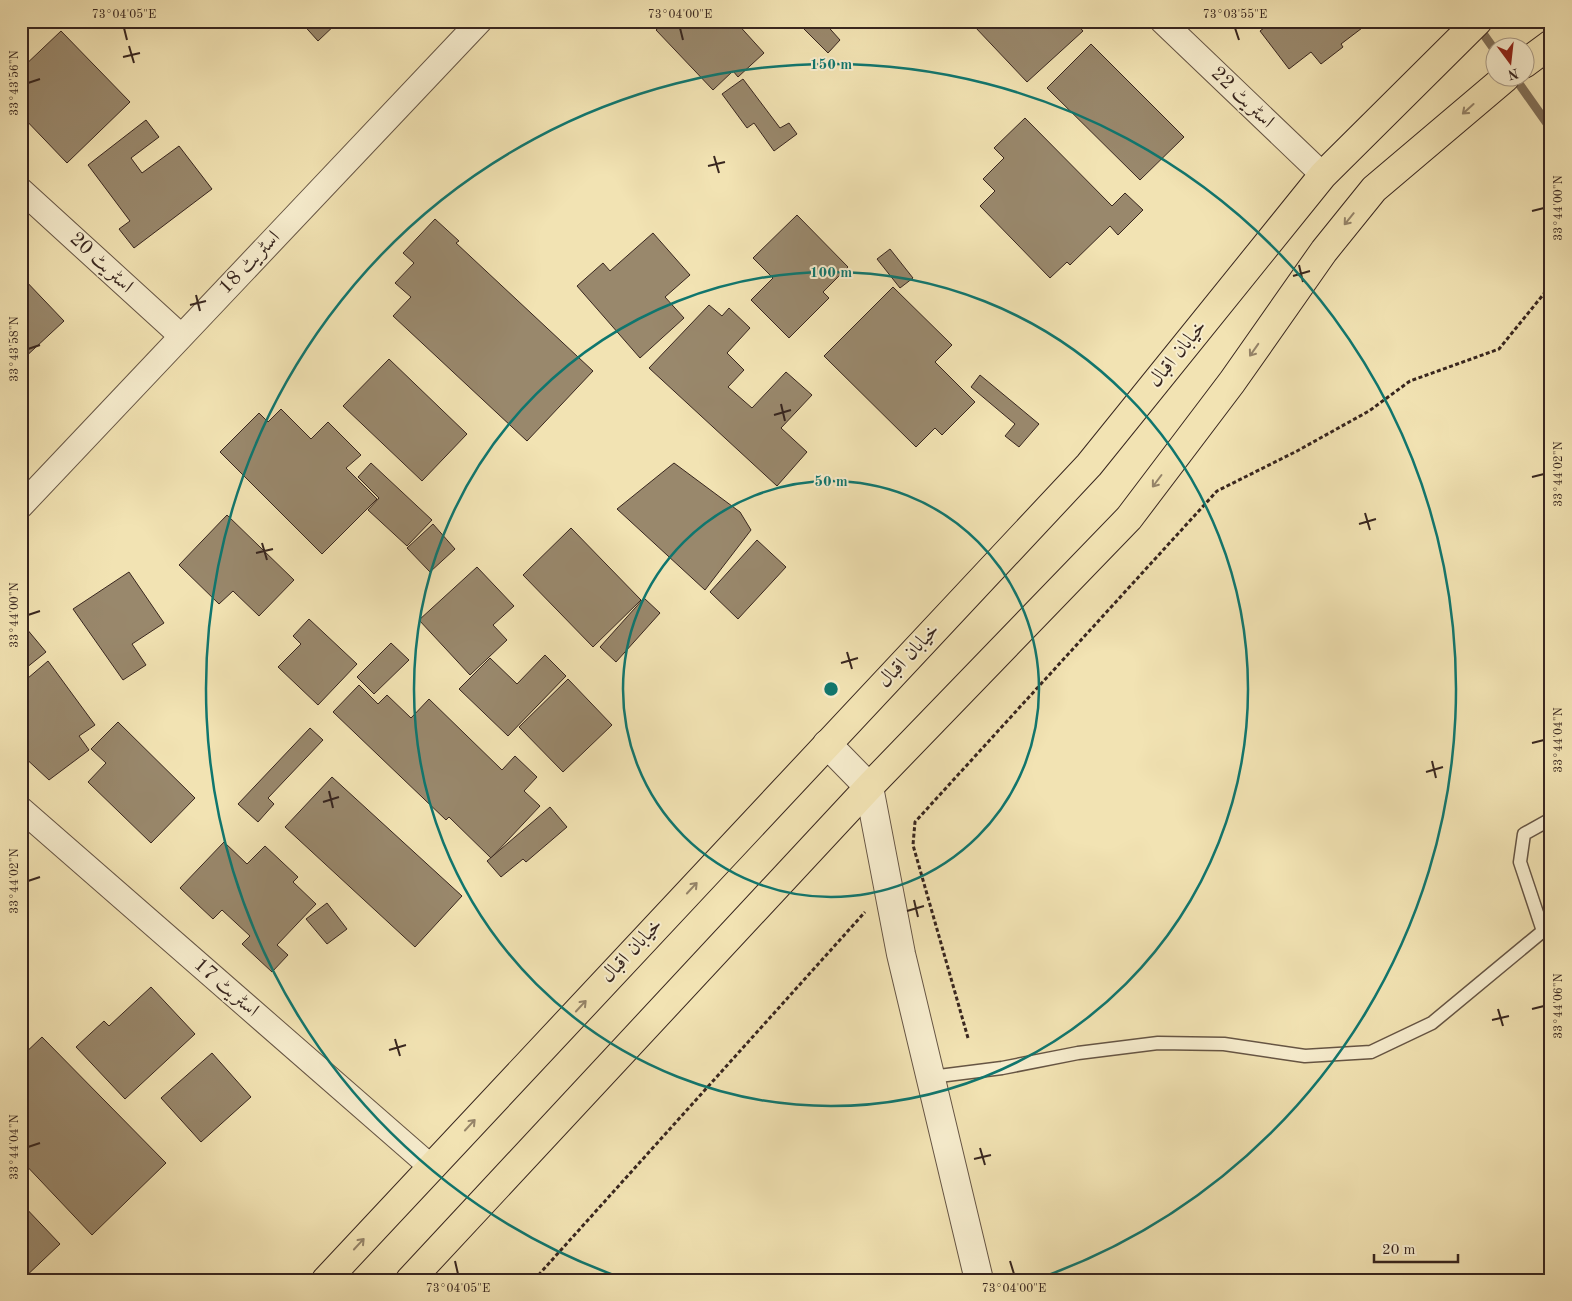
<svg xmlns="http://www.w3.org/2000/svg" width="1572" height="1301" font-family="'Old Standard TT',Amiri,serif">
	<rect width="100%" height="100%" fill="#f2e3b3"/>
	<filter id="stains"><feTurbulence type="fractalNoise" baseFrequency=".004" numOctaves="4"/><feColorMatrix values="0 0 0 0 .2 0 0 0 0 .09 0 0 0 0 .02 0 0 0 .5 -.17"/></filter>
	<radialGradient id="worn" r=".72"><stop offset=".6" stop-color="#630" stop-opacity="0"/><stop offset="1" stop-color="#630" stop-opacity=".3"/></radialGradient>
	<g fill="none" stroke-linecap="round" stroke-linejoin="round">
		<g stroke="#82715a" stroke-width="9">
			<polyline points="1477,25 1494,49"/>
			<polyline points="1515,78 1551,129"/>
		</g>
	</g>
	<g fill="#99886c" stroke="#38261f">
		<polygon points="300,21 339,21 318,41"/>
		<polygon points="666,21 735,21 764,53 738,77 733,71 713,90 656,30"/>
		<polygon points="796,21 823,21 840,40 828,53"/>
		<polygon points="981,21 1074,21 1083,31 1027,82 975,27"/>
		<polygon points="1273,21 1363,21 1366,25 1341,44 1343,47 1321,64 1311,52 1289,69 1260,31"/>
		<polygon points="61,31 130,102 67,163 21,115 21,69"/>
		<polygon points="1091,44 1184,137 1140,180 1047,88"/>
		<polygon points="743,79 780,128 789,123 797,134 774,151 754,123 747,128 722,94"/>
		<polygon points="1025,118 1112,206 1125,193 1143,210 1118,235 1110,226 1070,265 1067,262 1050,278 980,206 995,191 983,179 1004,158 994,148"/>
		<polygon points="146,120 159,137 131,158 142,173 179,146 212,189 134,248 119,229 130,221 88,165"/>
		<polygon points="797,215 848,267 823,292 829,298 789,338 751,300 773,278 753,258"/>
		<polygon points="435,219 459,241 456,243 593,371 527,441 393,316 411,297 395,283 414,263 403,253"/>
		<polygon points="653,233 690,275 665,297 684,318 640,358 577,286 603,263 610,271"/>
		<polygon points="890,249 913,278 900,288 877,259"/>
		<polygon points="22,277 64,321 21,361 21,278"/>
		<polygon points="893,287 952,345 935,362 975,402 942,435 935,428 916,447 824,356"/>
		<polygon points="709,305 722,316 729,308 750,328 727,353 744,370 728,387 752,408 786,372 812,395 781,428 807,452 777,486 649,368"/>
		<polygon points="389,359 467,434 422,481 343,406"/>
		<polygon points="980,375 1039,424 1019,447 1005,436 1015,424 971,387"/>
		<polygon points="281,409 311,439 328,422 361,455 346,468 377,499 322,554 220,452 259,413 268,422"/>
		<polygon points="371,463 432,520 407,546 368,510 379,498 358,477"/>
		<polygon points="674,463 740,512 751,530 705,590 617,509"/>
		<polygon points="227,515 294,580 259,616 233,591 219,604 179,565"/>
		<polygon points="433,524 455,549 430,572 407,548"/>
		<polygon points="571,528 641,600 593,647 523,575"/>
		<polygon points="757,540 786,567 738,619 710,592"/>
		<polygon points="477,567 514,606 493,625 507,640 470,675 419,620"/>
		<polygon points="129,572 164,623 132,644 146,665 123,680 73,609"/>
		<polygon points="644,598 660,613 616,662 600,647"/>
		<polygon points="309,619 357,664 318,705 278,667 301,644 293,636"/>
		<polygon points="21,622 46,652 21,672"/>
		<polygon points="391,643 409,660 374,694 357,677"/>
		<polygon points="545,655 566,676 508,736 459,689 490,658 517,684"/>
		<polygon points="48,661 95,725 79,736 89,750 49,780 21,754 21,684"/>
		<polygon points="568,679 612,725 563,772 519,727"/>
		<polygon points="359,685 378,704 387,695 411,718 429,699 502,770 515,756 537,777 524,791 540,806 491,858 449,817 446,820 333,712"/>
		<polygon points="118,722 195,798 151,843 88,782 106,763 91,749"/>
		<polygon points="310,728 323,740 268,798 274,804 258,822 238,804"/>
		<polygon points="332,777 462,896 415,947 285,827"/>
		<polygon points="550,807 567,827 526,862 523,859 501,877 487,861"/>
		<polygon points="224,842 247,864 265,846 298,877 293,882 316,904 277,945 288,955 272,972 242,944 250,936 222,910 213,919 180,888"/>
		<polygon points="327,903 347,929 327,944 306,919"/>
		<polygon points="151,987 195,1034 125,1099 76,1047 104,1021 109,1026"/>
		<polygon points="42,1037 166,1163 92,1235 21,1160 21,1057"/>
		<polygon points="212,1053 251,1097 201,1142 161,1098"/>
		<polygon points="21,1203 60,1244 22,1280 21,1280"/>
	</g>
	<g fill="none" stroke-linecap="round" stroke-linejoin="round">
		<g stroke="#654" stroke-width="15">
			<polyline id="service" points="931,1077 1002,1068 1078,1053 1158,1043 1224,1044 1305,1056 1371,1052 1432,1023 1543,931 1520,862 1524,834 1551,819"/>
		</g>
		<g stroke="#654" stroke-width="26">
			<g id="minor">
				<polyline points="1162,21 1323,175"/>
				<polyline points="21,190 181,336"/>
				<polyline points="21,506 480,21"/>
				<polyline points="21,809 430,1166"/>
			</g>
		</g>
		<g stroke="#654" stroke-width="30">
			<polyline id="tertiary" points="827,744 869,787 901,954 979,1280"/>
		</g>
		<g stroke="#38261f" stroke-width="30">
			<g id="primary">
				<polyline points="1524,64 1551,44"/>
				<polyline points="326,1280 1089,465 1323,175 1478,21"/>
				<polyline points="410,1280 869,787 1129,518 1232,382 1324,251 1374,189 1505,78"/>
			</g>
		</g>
		<g stroke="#38261f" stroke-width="3" stroke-dasharray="4 2.5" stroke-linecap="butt">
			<polyline points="968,1038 913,845 915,822 1217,491 1297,451 1369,411 1410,381 1499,349 1551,285"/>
			<polyline points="534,1280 865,912"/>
		</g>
		<use href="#service" stroke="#f7edce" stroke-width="12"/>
		<use href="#minor" stroke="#f7edce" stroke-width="24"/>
		<use href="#tertiary" stroke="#f7edce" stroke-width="28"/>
		<use href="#primary" stroke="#f2e3b3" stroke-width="28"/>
	</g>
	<defs><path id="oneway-shaft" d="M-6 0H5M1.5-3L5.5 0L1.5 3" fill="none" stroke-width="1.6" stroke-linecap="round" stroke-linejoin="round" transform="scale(1.25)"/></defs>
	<g stroke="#958469">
		<use href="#oneway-shaft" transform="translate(1468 109) rotate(138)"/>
		<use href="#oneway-shaft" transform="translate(1349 219) rotate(129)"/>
		<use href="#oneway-shaft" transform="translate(1254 350) rotate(125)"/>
		<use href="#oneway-shaft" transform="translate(1157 481) rotate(127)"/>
		<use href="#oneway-shaft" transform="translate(692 888) rotate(-47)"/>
		<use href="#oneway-shaft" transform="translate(581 1006) rotate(-47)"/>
		<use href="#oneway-shaft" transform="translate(470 1125) rotate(-47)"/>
		<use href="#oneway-shaft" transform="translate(359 1244) rotate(-47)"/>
	</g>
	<path fill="none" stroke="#38261f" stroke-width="2" d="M124 28 127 40M680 28 683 40M1235 28 1239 40M129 46 134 63M123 57 140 53M28 83 40 79M714 156 719 173M708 166 725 162M1532 211 1544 208M1299 265 1303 282M1293 276 1310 271M196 295 200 311M190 305 206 301M28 349 40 345M781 404 785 421M774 415 791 410M1532 477 1544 474M1365 513 1370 530M1359 524 1376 519M262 543 267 560M256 553 273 549M28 615 40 611M847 652 852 669M841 663 858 658M1532 743 1544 740M1432 761 1436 778M1426 772 1443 767M329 791 333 808M323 802 339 797M28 881 40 877M914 900 918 917M907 911 924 906M1498 1009 1503 1026M1532 1009 1544 1006M1492 1020 1509 1016M395 1039 400 1056M389 1050 406 1045M28 1147 40 1143M980 1148 985 1165M974 1159 991 1155M455 1261 458 1274M1010 1261 1014 1274"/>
	<g fill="none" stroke="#0f766e" stroke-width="2.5">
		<circle cx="831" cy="689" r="208"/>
		<circle cx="831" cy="689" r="417"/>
		<path d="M622 1278A625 625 0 1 1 1040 1278"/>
	</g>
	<g text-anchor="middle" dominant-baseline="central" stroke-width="4" stroke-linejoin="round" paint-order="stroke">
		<g font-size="20" fill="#38261f" stroke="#f7edce">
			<text transform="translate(1242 98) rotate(44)">اسٹریٹ 22</text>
			<text transform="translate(101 263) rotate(43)">اسٹریٹ 20</text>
			<text transform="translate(250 263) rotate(-46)">اسٹریٹ 18</text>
			<text transform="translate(1178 354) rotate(-51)">خیابان اقبال</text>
			<text transform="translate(909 656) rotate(-47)">خیابان اقبال</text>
			<text transform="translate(632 951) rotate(-47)">خیابان اقبال</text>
			<text transform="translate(226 988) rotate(41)">اسٹریٹ 17</text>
		</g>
	</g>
	<circle cx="831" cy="689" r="8" fill="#0f766e" stroke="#f7edce" stroke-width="2.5"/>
	<g font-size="15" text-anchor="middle" font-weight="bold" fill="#0f766e" stroke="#f7edce" stroke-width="4" stroke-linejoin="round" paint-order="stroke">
		<text x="831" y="69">150 m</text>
		<text x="831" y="277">100 m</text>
		<text x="831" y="486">50 m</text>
	</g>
	<rect width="1572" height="1301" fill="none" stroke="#f2e3b3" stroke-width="55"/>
	<g transform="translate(1510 62) rotate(165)"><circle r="24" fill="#f7edce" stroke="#ab9d88"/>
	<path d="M0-4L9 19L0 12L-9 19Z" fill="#8f2418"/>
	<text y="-8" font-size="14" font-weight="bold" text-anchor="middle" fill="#38261f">N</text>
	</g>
	<path d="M1374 1254v8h84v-8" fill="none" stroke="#38261f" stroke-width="2.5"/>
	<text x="1382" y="1254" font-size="15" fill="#38261f" stroke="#f7edce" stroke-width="4" paint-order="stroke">20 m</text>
	<rect x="28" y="28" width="1516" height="1246" fill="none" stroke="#38261f" stroke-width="2"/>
	<g font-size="12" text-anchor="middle" fill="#38261f">
		<text x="124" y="18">73°04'05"E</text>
		<text x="680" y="18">73°04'00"E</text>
		<text x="1235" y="18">73°03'55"E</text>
		<text transform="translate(14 83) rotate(-90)" y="4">33°43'56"N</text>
		<text transform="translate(1558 208) rotate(-90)" y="4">33°44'00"N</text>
		<text transform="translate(14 349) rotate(-90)" y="4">33°43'58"N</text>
		<text transform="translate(1558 474) rotate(-90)" y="4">33°44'02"N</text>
		<text transform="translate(14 615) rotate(-90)" y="4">33°44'00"N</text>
		<text transform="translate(1558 740) rotate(-90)" y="4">33°44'04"N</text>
		<text transform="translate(14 881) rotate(-90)" y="4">33°44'02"N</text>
		<text transform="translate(1558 1006) rotate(-90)" y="4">33°44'06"N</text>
		<text transform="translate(14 1147) rotate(-90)" y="4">33°44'04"N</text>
		<text x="458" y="1292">73°04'05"E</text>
		<text x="1014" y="1292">73°04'00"E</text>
	</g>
	<rect width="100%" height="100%" filter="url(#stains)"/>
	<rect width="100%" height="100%" fill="url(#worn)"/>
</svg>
